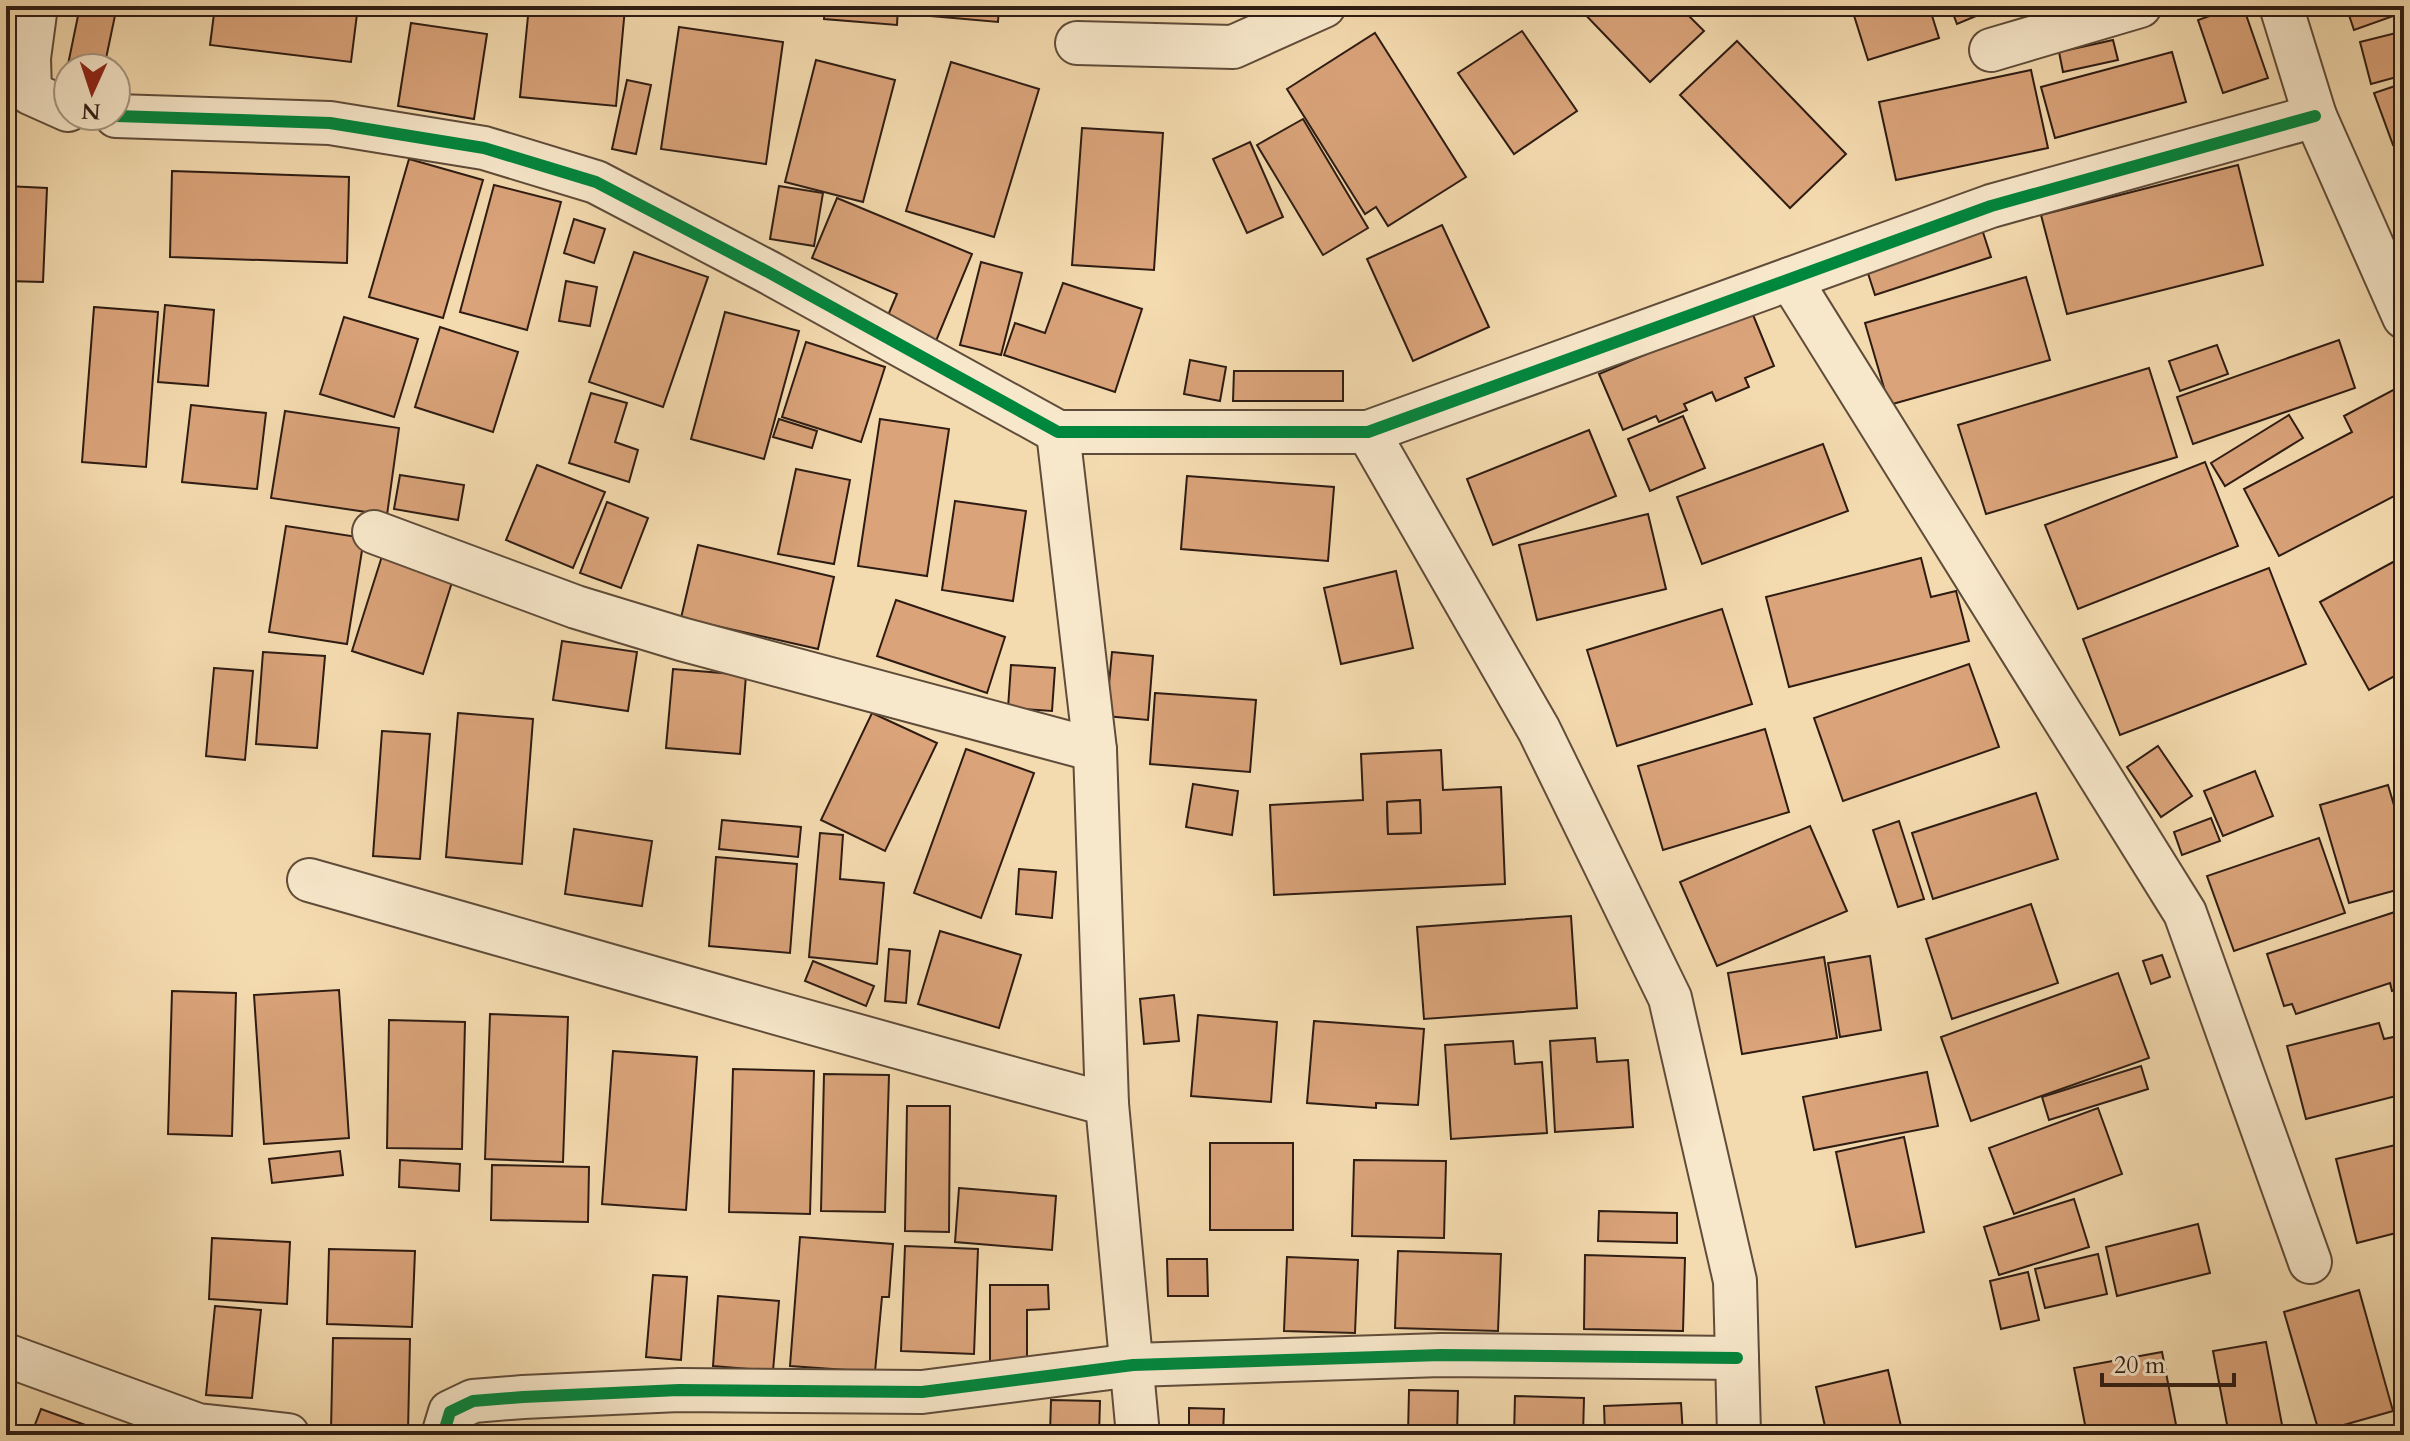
<svg xmlns="http://www.w3.org/2000/svg" width="2410" height="1441" font-family="Cardo,serif">
	<rect width="100%" height="100%" fill="#f4dbaf"/>
	<filter id="stains"><feTurbulence type="fractalNoise" baseFrequency=".0025" numOctaves="4"/><feColorMatrix values="0 0 0 0 .2 0 0 0 0 .09 0 0 0 0 .02 0 0 0 .5 -.17"/></filter>
	<radialGradient id="worn" r=".72"><stop offset=".6" stop-color="#630" stop-opacity="0"/><stop offset="1" stop-color="#630" stop-opacity=".3"/></radialGradient>
	<g fill="#daa37a" stroke="#2e1c13" stroke-width="2" fill-rule="evenodd">
		<polygon points="80,6 117,6 104,68 68,68 68,85 64,84"/>
		<polygon points="215,6 358,6 351,62 210,45"/>
		<polygon points="529,6 625,8 616,106 520,97"/>
		<polygon points="825,6 898,6 897,25 824,19"/>
		<polygon points="921,6 999,6 998,22 920,15"/>
		<polygon points="1026,6 1109,6 1109,11"/>
		<polygon points="1577,6 1679,6 1704,31 1650,82"/>
		<polygon points="1851,6 1929,6 1939,38 1868,60"/>
		<polygon points="1950,6 2000,6 1957,24"/>
		<polygon points="2238,6 2243,6 2268,78 2223,93 2198,20"/>
		<polygon points="2346,6 2396,6 2399,14 2354,30"/>
		<polygon points="411,23 487,34 474,119 398,106"/>
		<polygon points="679,27 783,42 766,164 661,149"/>
		<polygon points="1522,31 1577,111 1514,154 1458,73"/>
		<polygon points="2404,31 2404,75 2371,84 2360,42"/>
		<polygon points="1375,33 1466,177 1388,226 1376,207 1365,214 1287,89"/>
		<polygon points="2113,40 2118,60 2063,72 2059,52"/>
		<polygon points="1737,41 1846,154 1790,208 1680,95"/>
		<polygon points="2172,52 2186,102 2055,138 2041,87"/>
		<polygon points="816,60 895,80 863,202 785,182"/>
		<polygon points="951,62 1039,89 994,237 906,211"/>
		<polygon points="2031,70 2048,148 1896,180 1879,102"/>
		<polygon points="627,80 651,85 636,154 612,149"/>
		<polygon points="2404,83 2404,141 2393,145 2374,93"/>
		<polygon points="1303,119 1368,228 1323,255 1257,145"/>
		<polygon points="1082,128 1163,133 1154,270 1072,265"/>
		<polygon points="1250,142 1283,217 1247,233 1213,159"/>
		<polygon points="409,159 483,180 443,318 369,297"/>
		<polygon points="2238,165 2263,265 2067,314 2041,215"/>
		<polygon points="172,171 349,177 347,263 170,257"/>
		<polygon points="494,185 561,202 527,330 460,312"/>
		<polygon points="6,186 47,188 43,282 6,281"/>
		<polygon points="779,186 823,193 814,246 770,239"/>
		<polygon points="837,198 972,254 936,341 886,320 897,294 812,258"/>
		<polygon points="574,219 605,229 594,263 564,253"/>
		<polygon points="1979,220 1991,257 1875,295 1863,258"/>
		<polygon points="1442,225 1489,327 1413,361 1367,259"/>
		<polygon points="634,252 708,277 663,407 589,382"/>
		<polygon points="981,262 1022,273 1001,355 960,345"/>
		<polygon points="2026,277 2050,360 1889,405 1865,323"/>
		<polygon points="566,281 597,287 590,326 559,321"/>
		<polygon points="1063,283 1142,309 1115,392 1004,355 1015,323 1045,333"/>
		<polygon points="165,305 214,310 208,386 158,382"/>
		<polygon points="94,307 158,312 146,467 82,462"/>
		<polygon points="1751,310 1774,366 1745,378 1749,387 1716,401 1712,392 1684,404 1687,410 1659,422 1656,416 1623,430 1599,374"/>
		<polygon points="725,312 799,331 764,459 691,439"/>
		<polygon points="344,317 418,339 394,417 320,394"/>
		<polygon points="440,327 518,352 493,432 415,407"/>
		<polygon points="2339,340 2355,388 2193,444 2177,397"/>
		<polygon points="806,342 885,367 861,442 782,417"/>
		<polygon points="2217,345 2228,374 2180,391 2169,361"/>
		<polygon points="1190,360 1226,367 1220,401 1184,394"/>
		<polygon points="2149,368 2177,457 1986,514 1958,425"/>
		<polygon points="1234,371 1343,371 1343,401 1233,401"/>
		<polygon points="2395,389 2404,405 2404,491 2279,556 2244,489 2352,432 2344,416"/>
		<polygon points="591,393 627,403 615,442 638,450 629,482 569,463"/>
		<polygon points="191,405 266,413 257,489 182,482"/>
		<polygon points="285,411 399,428 387,515 271,498"/>
		<polygon points="2289,415 2303,438 2225,486 2211,463"/>
		<polygon points="1683,416 1705,468 1650,491 1628,439"/>
		<polygon points="779,419 817,431 812,448 773,437"/>
		<polygon points="880,419 949,429 927,576 858,566"/>
		<polygon points="1589,430 1616,496 1493,545 1467,479"/>
		<polygon points="1823,444 1848,511 1702,564 1677,497"/>
		<polygon points="2205,462 2238,546 2078,609 2045,525"/>
		<polygon points="537,465 605,492 573,568 506,540"/>
		<polygon points="796,469 850,480 834,564 778,554"/>
		<polygon points="400,475 464,485 458,520 394,509"/>
		<polygon points="1187,476 1334,487 1328,561 1181,549"/>
		<polygon points="955,501 1026,511 1013,601 942,590"/>
		<polygon points="607,502 648,518 621,588 580,573"/>
		<polygon points="1648,514 1666,589 1537,620 1519,545"/>
		<polygon points="286,526 364,538 347,644 269,632"/>
		<polygon points="698,545 834,577 818,649 681,618"/>
		<polygon points="383,553 454,576 423,674 352,651"/>
		<polygon points="2404,556 2404,671 2369,690 2320,602"/>
		<polygon points="1921,558 1931,597 1956,591 1969,641 1789,687 1766,597"/>
		<polygon points="2269,568 2306,664 2120,735 2083,639"/>
		<polygon points="1396,571 1413,648 1341,664 1324,588"/>
		<polygon points="896,600 1005,637 987,693 877,656"/>
		<polygon points="1722,609 1752,704 1617,746 1587,650"/>
		<polygon points="562,641 637,652 628,711 553,700"/>
		<polygon points="263,652 325,656 317,748 256,744"/>
		<polygon points="1112,652 1153,656 1148,720 1106,716"/>
		<polygon points="1969,664 1999,747 1843,801 1814,718"/>
		<polygon points="1011,665 1055,668 1052,711 1008,708"/>
		<polygon points="214,668 253,671 245,760 206,756"/>
		<polygon points="673,669 746,675 740,754 666,748"/>
		<polygon points="1155,693 1256,700 1250,772 1150,764"/>
		<polygon points="458,713 533,719 522,864 446,857"/>
		<polygon points="872,713 937,743 885,851 821,820"/>
		<polygon points="1765,729 1789,812 1663,850 1638,766"/>
		<polygon points="382,731 430,734 420,859 373,856"/>
		<polygon points="2158,746 2192,796 2161,817 2127,767"/>
		<polygon points="966,749 1034,773 981,918 914,893"/>
		<path d="M1441 750 1443 790 1501 787 1505 884 1274 895 1270 805 1363 800 1361 754ZM1420 800 1421 833 1388 834 1387 802Z"/>
		<polygon points="2255,771 2273,816 2223,836 2204,791"/>
		<polygon points="1193,784 1238,791 1232,835 1186,827"/>
		<polygon points="2388,785 2404,839 2404,888 2349,903 2320,805"/>
		<polygon points="2036,793 2058,859 1933,899 1912,833"/>
		<polygon points="1420,800 1421,833 1388,834 1387,802"/>
		<polygon points="2211,818 2220,841 2182,855 2174,832"/>
		<polygon points="722,820 801,827 798,857 719,849"/>
		<polygon points="1899,821 1924,899 1898,907 1873,830"/>
		<polygon points="1810,826 1847,911 1717,966 1680,882"/>
		<polygon points="574,829 652,841 642,906 565,894"/>
		<polygon points="820,833 843,835 840,879 884,883 877,964 809,957"/>
		<polygon points="2319,838 2345,913 2234,951 2207,876"/>
		<polygon points="716,857 797,864 790,953 709,946"/>
		<polygon points="1019,869 1056,872 1052,918 1016,914"/>
		<polygon points="2031,904 2058,983 1952,1019 1926,939"/>
		<polygon points="2404,909 2404,987 2392,991 2390,983 2296,1014 2292,1004 2284,1006 2267,954"/>
		<polygon points="1571,916 1577,1008 1424,1019 1417,927"/>
		<polygon points="940,931 1021,955 999,1028 918,1004"/>
		<polygon points="889,949 910,951 906,1003 885,1001"/>
		<polygon points="2162,955 2170,977 2151,984 2143,961"/>
		<polygon points="1870,956 1881,1030 1840,1037 1828,963"/>
		<polygon points="1824,957 1837,1038 1742,1054 1728,973"/>
		<polygon points="813,961 874,986 866,1006 805,981"/>
		<polygon points="2118,973 2149,1058 1971,1121 1941,1037"/>
		<polygon points="339,990 349,1138 264,1144 254,995"/>
		<polygon points="172,991 236,993 232,1136 168,1134"/>
		<polygon points="1174,995 1179,1041 1144,1044 1140,999"/>
		<polygon points="490,1014 568,1017 563,1162 485,1159"/>
		<polygon points="1198,1015 1277,1022 1271,1102 1191,1096"/>
		<polygon points="389,1020 465,1022 462,1149 387,1148"/>
		<polygon points="1314,1021 1424,1029 1418,1105 1376,1103 1376,1108 1307,1103"/>
		<polygon points="2379,1023 2384,1039 2402,1035 2404,1094 2306,1119 2287,1046"/>
		<polygon points="1595,1038 1597,1062 1628,1060 1633,1127 1555,1132 1550,1041"/>
		<polygon points="1513,1041 1515,1064 1542,1062 1547,1133 1451,1139 1445,1045"/>
		<polygon points="613,1051 697,1057 686,1210 602,1204"/>
		<polygon points="2141,1066 2148,1089 2049,1120 2042,1097"/>
		<polygon points="733,1069 814,1071 810,1214 729,1212"/>
		<polygon points="1927,1072 1938,1126 1814,1150 1803,1097"/>
		<polygon points="824,1074 889,1075 885,1212 821,1211"/>
		<polygon points="907,1106 950,1106 949,1232 905,1231"/>
		<polygon points="2098,1108 2122,1174 2014,1214 1989,1148"/>
		<polygon points="1904,1137 1924,1232 1856,1247 1836,1152"/>
		<rect x="1210" y="1143" width="83" height="87"/>
		<polygon points="2404,1143 2404,1231 2357,1243 2336,1159"/>
		<polygon points="340,1151 343,1175 272,1183 269,1159"/>
		<polygon points="400,1160 460,1164 459,1191 399,1187"/>
		<polygon points="1354,1160 1446,1161 1444,1238 1352,1236"/>
		<polygon points="492,1165 589,1167 588,1222 491,1220"/>
		<polygon points="959,1188 1056,1196 1052,1250 955,1242"/>
		<polygon points="2074,1199 2089,1247 1999,1275 1984,1227"/>
		<polygon points="1599,1211 1677,1213 1677,1243 1598,1241"/>
		<polygon points="2198,1224 2210,1273 2117,1296 2106,1247"/>
		<polygon points="800,1237 893,1244 889,1297 882,1297 875,1372 790,1366"/>
		<polygon points="212,1238 290,1242 287,1304 209,1299"/>
		<polygon points="905,1246 978,1249 974,1354 901,1351"/>
		<polygon points="329,1249 415,1251 412,1327 327,1324"/>
		<polygon points="1398,1251 1501,1254 1498,1331 1395,1328"/>
		<polygon points="2098,1254 2107,1294 2045,1308 2035,1269"/>
		<polygon points="1585,1255 1685,1258 1683,1331 1584,1329"/>
		<polygon points="1287,1257 1358,1260 1355,1333 1284,1331"/>
		<polygon points="1167,1259 1207,1259 1208,1296 1168,1296"/>
		<polygon points="2028,1272 2039,1320 2001,1329 1990,1281"/>
		<polygon points="653,1275 687,1277 681,1360 646,1357"/>
		<polygon points="990,1285 1048,1285 1049,1309 1027,1310 1027,1361 990,1361"/>
		<polygon points="2359,1290 2393,1411 2319,1432 2284,1312"/>
		<polygon points="2404,1290 2404,1334 2397,1291"/>
		<polygon points="718,1296 779,1301 773,1371 713,1366"/>
		<polygon points="215,1306 261,1310 252,1398 206,1395"/>
		<polygon points="333,1338 410,1339 408,1432 331,1430"/>
		<polygon points="2266,1342 2284,1435 2229,1435 2213,1351"/>
		<polygon points="2162,1352 2178,1435 2087,1435 2074,1368"/>
		<polygon points="1888,1370 1903,1435 1827,1435 1816,1387"/>
		<polygon points="6,1383 16,1387 6,1411"/>
		<polygon points="1409,1390 1458,1391 1457,1435 1408,1435"/>
		<polygon points="1515,1396 1584,1398 1583,1435 1514,1435"/>
		<polygon points="1051,1400 1100,1401 1099,1435 1050,1434"/>
		<polygon points="1681,1403 1683,1435 1605,1435 1604,1406"/>
		<polygon points="1189,1408 1224,1409 1223,1435 1189,1435"/>
		<polygon points="41,1409 113,1435 31,1435"/>
		<polygon points="1311,1427 1399,1431 1399,1435 1311,1435"/>
	</g>
	<g fill="none" stroke-linecap="round" stroke-linejoin="round">
		<g stroke="#604c3a" stroke-width="46">
			<g id="minor">
				<polyline points="36,6 29,58 30,93 68,110"/>
				<polyline points="2281,6 2315,116 2404,317"/>
				<polyline points="1077,43 1233,47 1324,6"/>
				<polyline points="1991,50 2140,6"/>
				<polyline points="116,116 330,123 484,148 596,182 768,272 1058,432 1368,432 1991,206 2315,116"/>
				<polyline points="1790,279 2185,913 2310,1262"/>
				<polyline points="1058,432 1095,750 1107,1104 1138,1435"/>
				<polyline points="1368,432 1539,730 1670,998 1735,1281 1739,1435"/>
				<polyline points="374,532 576,607 681,639 1095,750"/>
				<path d="M309 880C575 955 839 1033 1107 1104"/>
				<polyline points="6,1355 198,1425 288,1435"/>
				<polyline points="443,1435 450,1412 473,1401 523,1397 679,1390 922,1392 1133,1365 1441,1355 1737,1358"/>
			</g>
		</g>
		<use href="#minor" stroke="#f8e8cb" stroke-width="42"/>
		<g stroke="#f8e8cb" stroke-width="17">
			<g id="cycleway">
				<polyline points="116,116 330,123 484,148 596,182 768,272 1058,432 1368,432 1991,206 2315,116"/>
				<polyline points="443,1435 450,1412 473,1401 523,1397 679,1390 922,1392 1133,1365 1441,1355 1737,1358"/>
			</g>
		</g>
		<use href="#cycleway" stroke="#00873e" stroke-width="12"/>
	</g>
	<rect width="2410" height="1441" fill="none" stroke="#f4dbaf" stroke-width="32"/>
	<rect x="8" y="8" width="2394" height="1425" fill="none" stroke="#2e1c13" stroke-width="4"/>
	<rect x="16" y="16" width="2378" height="1409" fill="none" stroke="#2e1c13" stroke-width="2"/>
	<g transform="translate(92 92) rotate(183)"><circle r="38" fill="#f8e8cb" stroke="#a79681" stroke-width="2"/>
	<path d="M0-6L14 30L0 20L-14 30Z" fill="#8f2418"/>
	<text y="-12" font-size="22" font-weight="bold" text-anchor="middle" fill="#2e1c13">N</text>
	</g>
	<path d="M2102 1373v12h132v-12" fill="none" stroke="#2e1c13" stroke-width="4"/>
	<text x="2114" y="1373" font-size="24" fill="#2e1c13" stroke="#f8e8cb" stroke-width="6" paint-order="stroke">20 m</text>
	<rect width="100%" height="100%" filter="url(#stains)"/>
	<rect width="100%" height="100%" fill="url(#worn)"/>
</svg>
